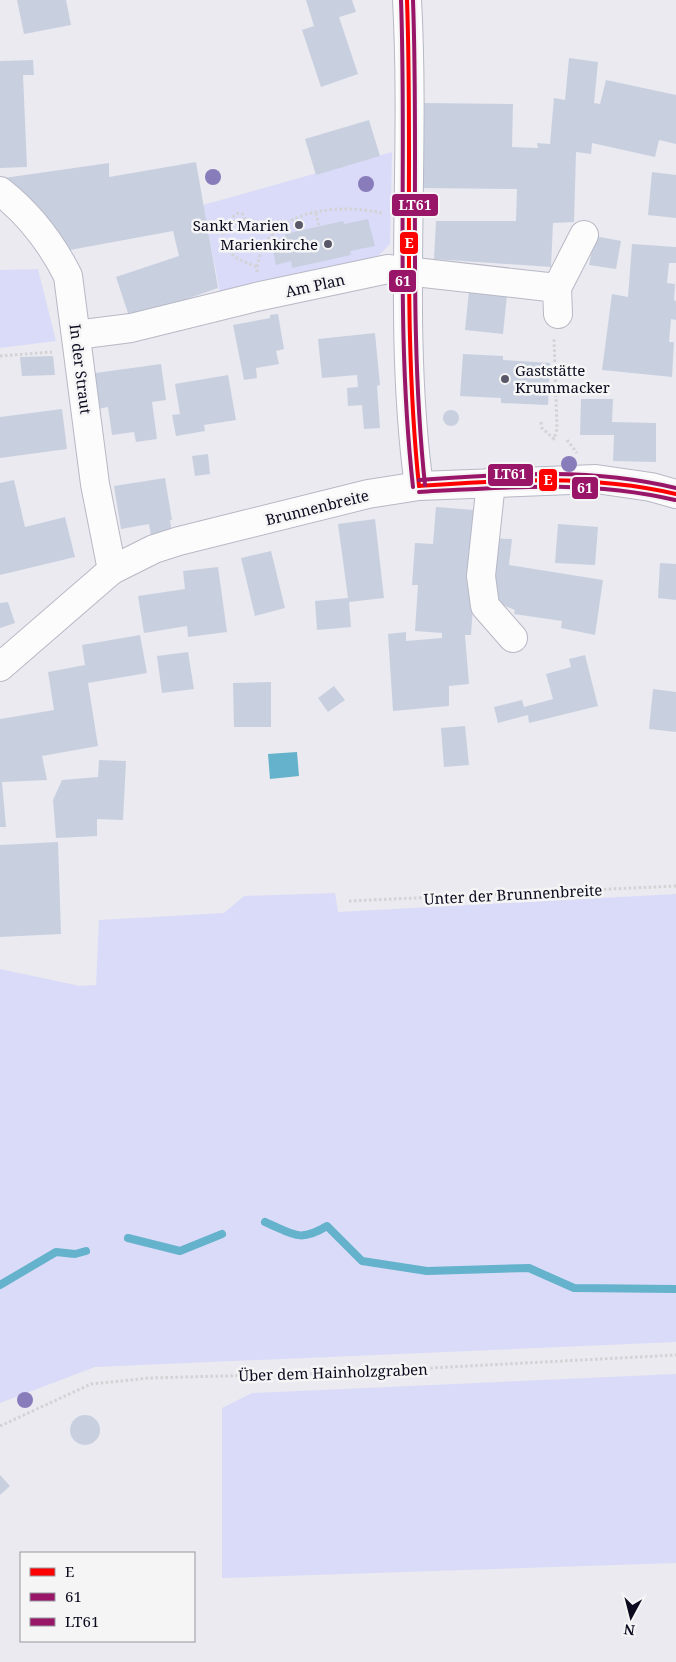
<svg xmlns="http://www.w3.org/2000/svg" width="676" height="1662" font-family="'Noto Serif',serif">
	<rect width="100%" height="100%" fill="#eaeaf0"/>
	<g fill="#dadbf8">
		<polygon points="392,152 390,244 372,262 220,293 203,205"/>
		<polygon points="38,269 56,341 0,348 0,270"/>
		<polygon points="335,893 338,912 676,894 676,1342 95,1367 0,1403 0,969 80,986 96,985 99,920 224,913 244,896"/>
		<polygon points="676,1374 676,1563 222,1578 222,1408 252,1393"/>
	</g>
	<polygon fill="#64b2cb" points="297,752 299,776 270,779 268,754"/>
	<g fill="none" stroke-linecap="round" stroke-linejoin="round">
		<g stroke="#64b2cb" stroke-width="8">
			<path d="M265 1222C293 1234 299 1243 327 1226L362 1261 427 1271 529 1268 574 1288 676 1289"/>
			<polyline points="128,1238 180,1251 222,1234"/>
			<polyline points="0,1285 56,1252 75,1254 86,1251"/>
		</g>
	</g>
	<g fill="#c8d0e0">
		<polygon points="17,0 66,0 71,25 24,34"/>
		<polygon points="306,0 352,0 356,12 339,17 358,74 321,87 302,30 314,26"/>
		<polygon points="569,58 598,62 594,103 600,104 606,80 676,95 676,144 659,140 655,157 592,143 591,154 576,152 574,222 553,223 551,267 434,259 436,221 516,221 517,189 422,188 424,103 513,104 512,147 538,148 537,143 550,144 554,98 565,100"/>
		<polygon points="33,60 34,75 23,75 27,167 0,168 0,61"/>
		<polygon points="369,120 380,156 316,175 305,139"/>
		<polygon points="196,162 218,288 130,319 116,277 179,256 173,231 70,250 28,211 4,178 109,163 109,177"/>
		<polygon points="652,172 676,175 676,218 648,215"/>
		<polygon points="368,219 375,246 350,251 351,255 292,268 291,261 276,265 272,246 287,243 285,234 343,221 344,224"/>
		<polygon points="595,236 621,241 616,269 589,265"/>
		<polygon points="632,244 676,247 676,263 669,263 667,283 675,284 674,300 676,301 676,320 671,319 669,342 674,342 672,377 602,370 612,294 628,297"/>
		<polygon points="469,291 507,295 503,334 465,330"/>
		<polygon points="278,314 284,349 276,351 279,364 256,368 257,378 244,380 233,325 270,318 270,315"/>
		<polygon points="375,333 380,385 377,386 380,428 364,429 362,405 348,406 347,388 358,387 357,375 322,378 318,339"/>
		<polygon points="463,354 503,356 503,360 550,363 548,405 501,403 501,398 460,396"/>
		<polygon points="53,356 55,375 22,376 20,357"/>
		<polygon points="161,364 166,400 152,402 157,439 136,442 134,432 112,435 108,407 93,410 88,374"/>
		<polygon points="228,375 236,420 204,425 205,431 176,436 172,415 180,414 175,384"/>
		<polygon points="581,399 613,399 612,422 656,423 656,462 613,461 614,435 580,435"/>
		<polygon points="62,409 67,449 0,458 0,417"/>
		<circle cx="451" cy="418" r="8"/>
		<polygon points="208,454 210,474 195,476 192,456"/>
		<polygon points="165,478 172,520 170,520 172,533 151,536 149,524 121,529 114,486"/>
		<polygon points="14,480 25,527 65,517 75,557 0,575 0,483"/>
		<polygon points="436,507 474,510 472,547 477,548 471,635 465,635 469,684 449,686 449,706 393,711 388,634 406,632 406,641 442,638 442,633 415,631 418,585 412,585 415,543 433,544"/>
		<polygon points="375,519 384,598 349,602 351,627 317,630 315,601 348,598 338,524"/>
		<polygon points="558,524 598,527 595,565 555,563"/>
		<polygon points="487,538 512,539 509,565 603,580 595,635 561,628 562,621 514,614 515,610 503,605 499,606"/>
		<polygon points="271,551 285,608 255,616 241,558"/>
		<polygon points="660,563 676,564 676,600 658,598"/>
		<polygon points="218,567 227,632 188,637 187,626 144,633 138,596 185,589 183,571"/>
		<polygon points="8,602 15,623 0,628 0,603"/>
		<polygon points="140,635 147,673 88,683 98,746 42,756 47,780 2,782 6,827 0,827 0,719 54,710 48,672 85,665 82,645"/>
		<polygon points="188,652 194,689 162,693 157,656"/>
		<polygon points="585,655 598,706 529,723 528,715 498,723 494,707 522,700 524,707 553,699 546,674 571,667 569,659"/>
		<polygon points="271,682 271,727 234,727 233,683"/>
		<polygon points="334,686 345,700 328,712 318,698"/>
		<polygon points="653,689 676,692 676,732 649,729"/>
		<polygon points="465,726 469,765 444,767 441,728"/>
		<polygon points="99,760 126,761 123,820 97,819 97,836 56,838 53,800 62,780 98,777"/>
		<polygon points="58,842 61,934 0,937 0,845"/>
		<circle cx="85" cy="1430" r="15"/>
		<polygon points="0,1475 10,1486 0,1495"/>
	</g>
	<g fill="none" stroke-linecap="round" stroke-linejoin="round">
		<g stroke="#b8b8c6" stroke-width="30">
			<g id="minor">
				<path d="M407 0C416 162 397 325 419 486"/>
				<path d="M0 191C28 213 52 244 68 276L95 484 112 570"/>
				<polyline points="557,288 584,235"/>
				<polyline points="76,335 131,328 256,297 388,269 557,288 558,314"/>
				<polyline points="491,482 481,576 485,606 513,638"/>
				<polyline points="0,667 112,570 154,549 179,541 368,494 419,486 596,479 651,487 676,494"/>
			</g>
		</g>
		<g stroke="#d3d3d6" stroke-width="3" stroke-dasharray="2.5 2.5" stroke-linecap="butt">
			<polyline points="316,213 319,227"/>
			<circle cx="239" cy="219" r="6"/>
			<polyline points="245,219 272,232 275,246"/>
			<path d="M233 222C228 224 224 226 223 232 219 252 242 262 258 267"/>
			<path d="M257 272C260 211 335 202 382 213"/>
			<polyline points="0,356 52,352"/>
			<polyline points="541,422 542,428 554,439 557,429 554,339"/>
			<polyline points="567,440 577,453"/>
			<polyline points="349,901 676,886"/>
			<polyline points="0,1426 91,1384 149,1378 336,1373 676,1355"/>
		</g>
		<use href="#minor" stroke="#fcfcfd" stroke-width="28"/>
		<g stroke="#f5f5f5" stroke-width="8">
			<g id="bus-1">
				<path d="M407 0C413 162 402 324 419 486"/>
				<path d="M419 486C506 480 590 474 676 494"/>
			</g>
		</g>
		<g stroke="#f5f5f5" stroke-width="8">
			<g id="bus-2">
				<path d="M401 0C407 163 395 325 413 487"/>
				<path d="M419 492C506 487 590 480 675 500"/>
			</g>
		</g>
		<g stroke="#f5f5f5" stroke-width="8">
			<g id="bus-3">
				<path d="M413 0C419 162 408 324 425 485"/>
				<path d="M419 480C506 474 590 467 676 488"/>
			</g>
		</g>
		<use href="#bus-1" stroke="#f00" stroke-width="4"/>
		<use href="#bus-2" stroke="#981568" stroke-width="4"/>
		<use href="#bus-3" stroke="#981568" stroke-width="4"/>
	</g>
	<g fill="#887dba">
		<circle cx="213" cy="177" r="8"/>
		<circle cx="366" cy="184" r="8"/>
		<circle cx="569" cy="464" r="8"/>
		<circle cx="25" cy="1400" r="8"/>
	</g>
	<g fill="#595868" stroke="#f5f5f5" stroke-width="2">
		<circle cx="299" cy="225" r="5"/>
		<circle cx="328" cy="244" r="5"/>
		<circle cx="505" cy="379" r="5"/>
	</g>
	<g text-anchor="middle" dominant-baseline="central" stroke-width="5" stroke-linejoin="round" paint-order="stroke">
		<g font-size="15" fill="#0b0a1f" stroke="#f5f5f5" text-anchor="end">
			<text x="289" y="225">Sankt Marien</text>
			<text x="318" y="244">Marienkirche</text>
			<text x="515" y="370" text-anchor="start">Gaststätte<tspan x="515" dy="17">Krummacker</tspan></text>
		</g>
		<g font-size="15" fill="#0b0a1f" stroke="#f5f5f5">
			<text transform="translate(315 285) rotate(-12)">Am Plan</text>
			<text transform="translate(81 369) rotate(83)">In der Straut</text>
			<text transform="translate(317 507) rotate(-14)">Brunnenbreite</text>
			<text transform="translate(513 894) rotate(-3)">Unter der Brunnenbreite</text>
			<text transform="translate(333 1372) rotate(-2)">Über dem Hainholzgraben</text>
		</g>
	</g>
	<g stroke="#f5f5f5" stroke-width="2">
		<rect x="391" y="193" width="48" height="24" rx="5" fill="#981568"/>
		<rect x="399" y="231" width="20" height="24" rx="5" fill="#f00"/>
		<rect x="388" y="269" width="29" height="24" rx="5" fill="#981568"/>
		<rect x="487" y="463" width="47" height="24" rx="5" fill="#981568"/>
		<rect x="538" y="468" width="20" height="24" rx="5" fill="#f00"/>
		<rect x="571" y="476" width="28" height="24" rx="5" fill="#981568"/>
	</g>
	<g font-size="14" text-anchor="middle" font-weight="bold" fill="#fff">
		<text x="415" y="210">LT61</text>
		<text x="409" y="248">E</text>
		<text x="403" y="286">61</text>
		<text x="510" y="479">LT61</text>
		<text x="548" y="485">E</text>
		<text x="585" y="493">61</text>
	</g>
	<rect x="20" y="1552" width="175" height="90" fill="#f5f5f5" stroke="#97979f"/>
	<rect x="30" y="1568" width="25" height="8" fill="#ff0000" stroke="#97979f"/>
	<text x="65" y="1577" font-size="15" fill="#0b0a1f">E</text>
	<rect x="30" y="1593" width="25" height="8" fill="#981568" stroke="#97979f"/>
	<text x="65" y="1602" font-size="15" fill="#0b0a1f">61</text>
	<rect x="30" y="1618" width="25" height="8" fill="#981568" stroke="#97979f"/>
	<text x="65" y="1627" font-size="15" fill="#0b0a1f">LT61</text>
	<g transform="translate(631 1617) rotate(187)" stroke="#f5f5f5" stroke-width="4" paint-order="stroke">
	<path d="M0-4L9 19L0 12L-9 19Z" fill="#0b0a1f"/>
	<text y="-8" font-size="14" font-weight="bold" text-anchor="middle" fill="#0b0a1f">N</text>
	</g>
</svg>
